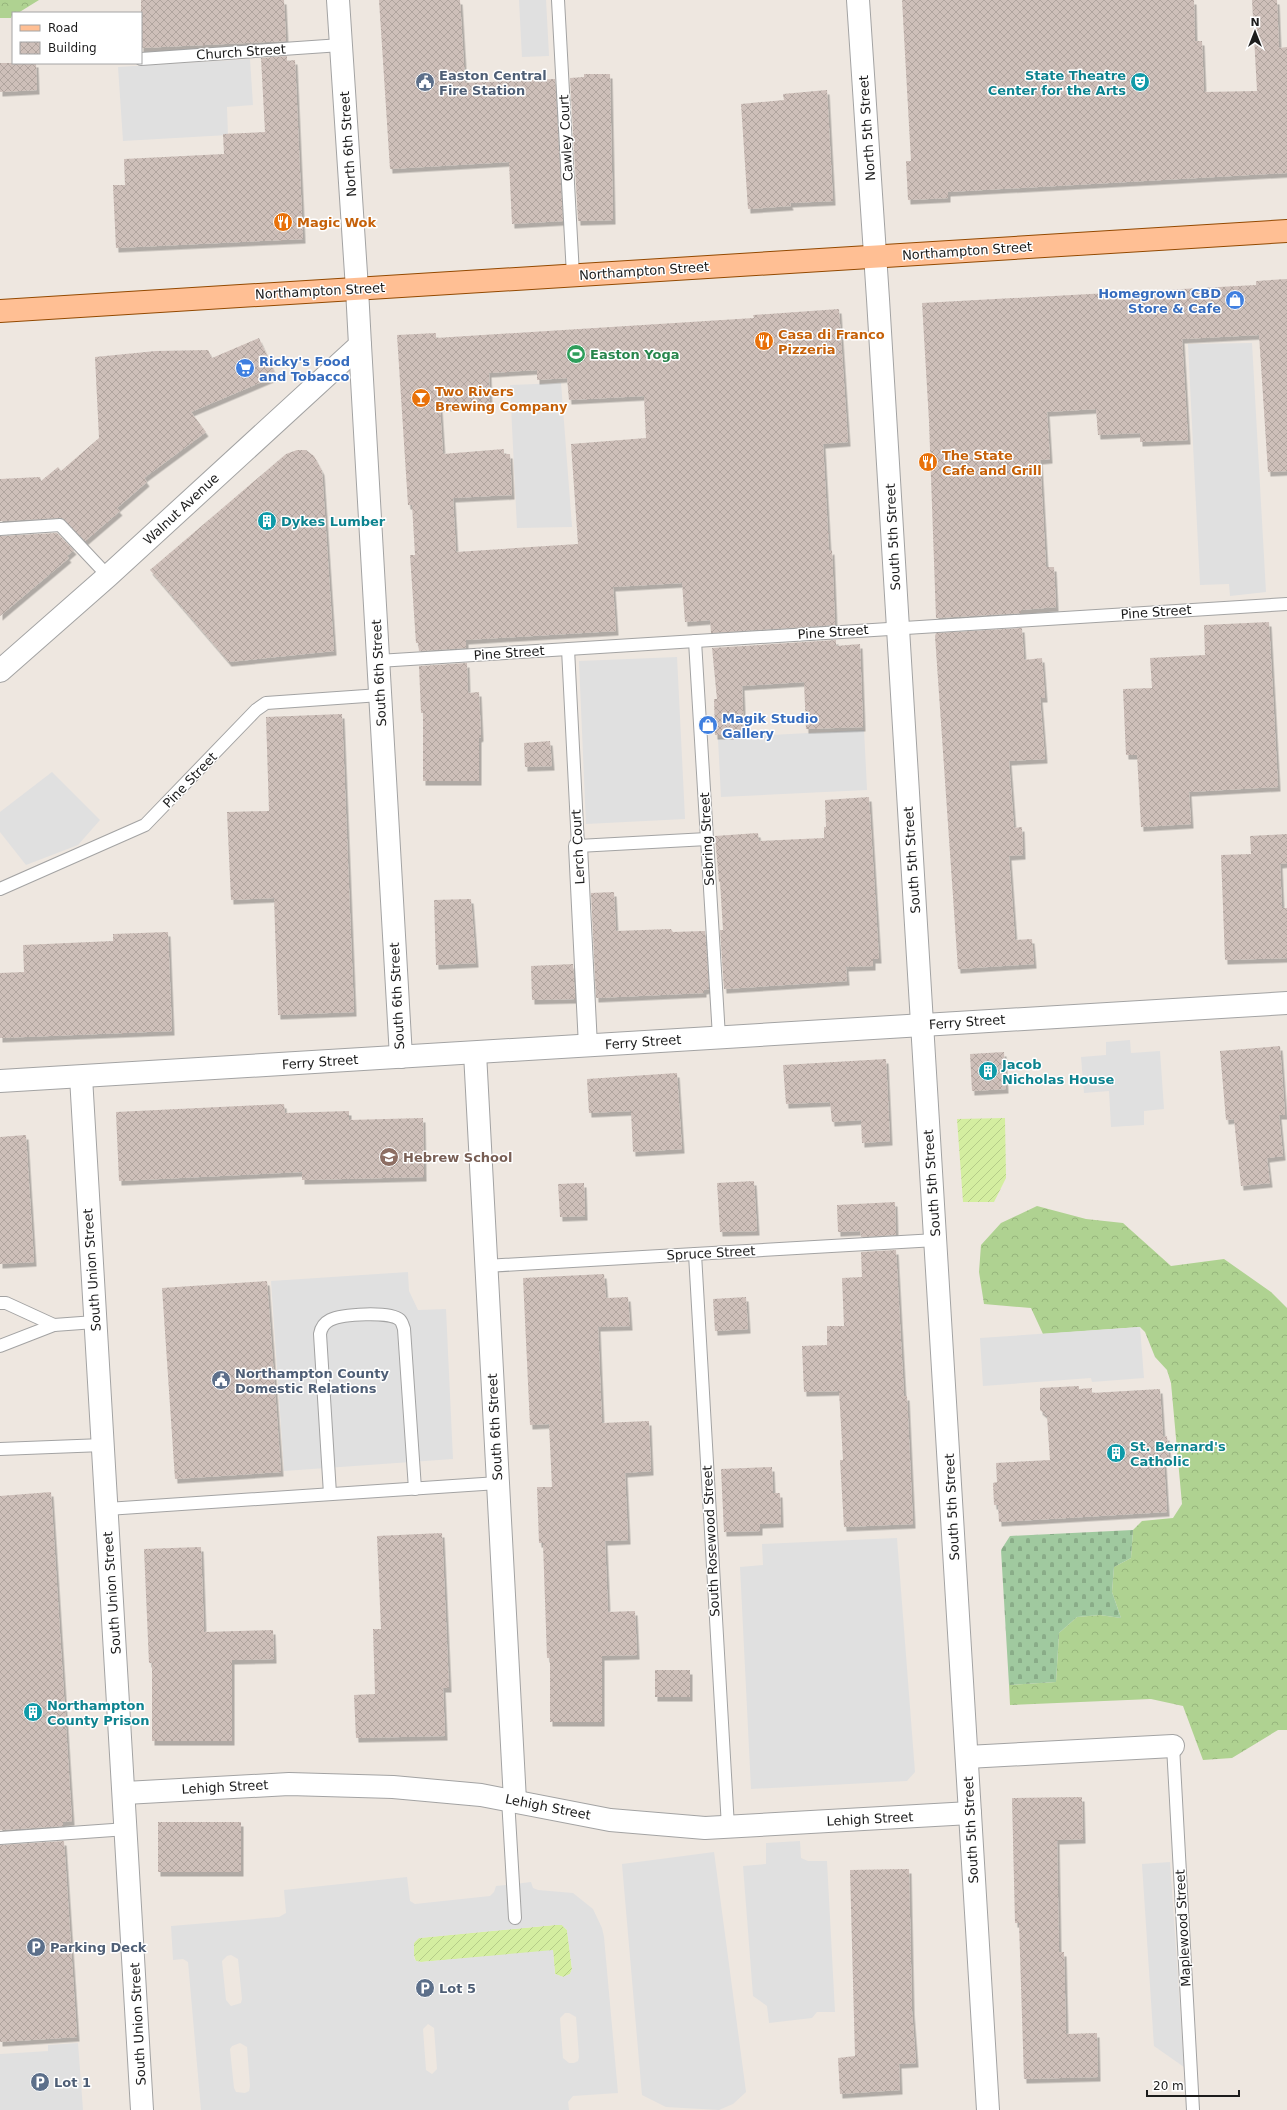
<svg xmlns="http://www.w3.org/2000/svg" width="1287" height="2110" font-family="'DejaVu Sans',sans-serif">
	<defs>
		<pattern id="forest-crowns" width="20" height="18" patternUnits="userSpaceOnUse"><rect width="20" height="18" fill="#afd291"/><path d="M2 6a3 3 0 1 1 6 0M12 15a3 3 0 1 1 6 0" fill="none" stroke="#96b47c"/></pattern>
		<pattern id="cemetery-stones" width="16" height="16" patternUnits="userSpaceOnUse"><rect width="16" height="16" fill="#a0c99f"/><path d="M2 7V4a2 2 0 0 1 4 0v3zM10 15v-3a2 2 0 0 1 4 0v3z" fill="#89ac88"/></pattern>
		<pattern id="garden-furrows" width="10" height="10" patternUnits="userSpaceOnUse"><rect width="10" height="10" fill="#d4eea0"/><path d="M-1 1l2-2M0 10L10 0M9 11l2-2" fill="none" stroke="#b5cc89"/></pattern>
		<pattern id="building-cross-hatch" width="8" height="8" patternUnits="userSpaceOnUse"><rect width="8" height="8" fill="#cebfb9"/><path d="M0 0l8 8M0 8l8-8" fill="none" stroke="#b0a49e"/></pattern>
		<filter id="shadow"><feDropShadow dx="2.5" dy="4.5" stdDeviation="0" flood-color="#0004"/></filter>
	</defs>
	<rect width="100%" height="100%" fill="#eee7e0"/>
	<g fill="url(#forest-crowns)">
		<polygon points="0,0 39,0 18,13 13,13 11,18 0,18"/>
		<polygon points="1037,1206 1086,1219 1123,1223 1171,1266 1224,1259 1271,1292 1287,1308 1287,1730 1278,1730 1232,1758 1203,1760 1183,1706 1151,1699 1010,1705 1009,1685 1056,1682 1059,1633 1077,1617 1100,1615 1121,1618 1112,1592 1114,1567 1131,1558 1133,1530 1142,1521 1173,1518 1182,1504 1171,1383 1167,1370 1155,1357 1145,1332 1140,1327 1043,1334 1031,1308 984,1304 979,1272 981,1245 1001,1223"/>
	</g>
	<polygon fill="url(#cemetery-stones)" points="1133,1530 1131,1558 1114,1567 1112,1592 1121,1618 1100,1615 1077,1617 1059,1633 1056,1682 1009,1685 1001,1550 1010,1536"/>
	<g fill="url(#garden-furrows)">
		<polygon points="1005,1118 1006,1178 994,1202 963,1202 957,1119"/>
		<path d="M555 1925H562L567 1930 572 1969 570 1974 563 1977 555 1974 553 1951 421 1962 416 1961C413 1956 413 1945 415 1940L419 1938Z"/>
	</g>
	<g fill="#e0e0e0" fill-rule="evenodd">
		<polygon points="519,0 546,0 549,56 522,57"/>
		<polygon points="250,59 253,105 227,107 228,135 123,141 118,67"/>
		<polygon points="1252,343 1266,592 1230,596 1229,584 1200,585 1188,344"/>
		<polygon points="561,383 572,527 517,528 510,385"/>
		<polygon points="677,657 685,819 586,824 579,661"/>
		<polygon points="864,730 867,790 721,797 718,738"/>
		<polygon points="52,772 100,820 78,845 26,865 0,832 0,812"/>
		<polygon points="1130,1040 1131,1053 1160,1051 1164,1109 1144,1111 1144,1125 1111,1127 1109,1091 1084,1093 1081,1057 1106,1055 1106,1042"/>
		<polygon points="408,1272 409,1291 418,1310 446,1309 453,1459 284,1471 271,1281"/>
		<polygon points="1140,1327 1144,1378 1092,1382 1091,1378 983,1386 980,1338"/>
		<polygon points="897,1538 915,1772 907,1781 751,1789 740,1567 763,1565 762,1544"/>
		<polygon points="800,1841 801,1858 808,1861 827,1861 835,2012 817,2012 812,2018 769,2023 767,2006 753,1996 743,1866 766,1864 766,1843"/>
		<polygon points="714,1852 746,2092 733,2104 719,2110 666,2107 642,2095 622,1864"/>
		<polygon points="1170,1862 1184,2067 1154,2046 1142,1864"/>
		<path d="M407 1877 410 1901 415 1904 490 1896 494 1892 496 1886 531 1882 533 1888 538 1890 573 1893 593 1909 602 1928 604 1937 618 2093 573 2096 568 2102 569 2110H201L188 1962 183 1959 173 1960 171 1926 279 1917 286 1913 284 1890ZM554 1925H562L567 1930 572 1969 570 1974 563 1977 555 1974 553 1950 421 1962 416 1961 414 1958V1943L419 1938ZM231 1955 238 1959 242 1999 241 2003 231 2006 226 2000 222 1961 227 1956ZM565 2013H569L576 2017 579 2057 578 2061 574 2063H569L563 2058 560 2018ZM428 2024 434 2028 437 2069 432 2074 426 2070 423 2029ZM240 2043 247 2047 250 2086 249 2091 245 2093 236 2092 234 2088 230 2049 232 2046Z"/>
		<polygon points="78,2043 83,2110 0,2110 0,2054 48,2051 48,2045"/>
	</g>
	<g fill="url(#building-cross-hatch)" fill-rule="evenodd" filter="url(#shadow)">
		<polygon points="141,0 284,0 286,41 141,48"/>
		<polygon points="379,0 460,0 465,83 555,79 563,221 512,224 509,162 390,169"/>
		<polygon points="902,0 1194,0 1195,41 1202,41 1204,92 1257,91 1252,0 1277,0 1279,48 1287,47 1287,173 948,192 948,198 908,200 906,161 911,161"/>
		<polygon points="287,56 287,61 295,60 303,239 116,248 113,185 125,185 124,159 224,154 223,134 265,132 261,58"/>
		<polygon points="0,63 36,63 37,90 0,92"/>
		<polygon points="584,74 610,74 613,220 578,221 570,78 584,77"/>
		<polygon points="827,90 833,201 790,203 791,206 748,209 741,104 784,100 783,94"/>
		<polygon points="1287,279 1287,471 1268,472 1259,335 1182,339 1188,440 1140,442 1140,433 1098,435 1096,409 1047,412 1050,459 1040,460 1046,567 1054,567 1056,607 1021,610 1021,613 936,618 929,421 922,303 1256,285 1256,281"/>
		<path d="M839 309 848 442 823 444 829 551 832 550 835 625 711 633 710 620 685 622 682 583 613 587 616 631 466 640V648L419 651 418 643H416L410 555H415L412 505H408L397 335 436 333V338L754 318 753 315ZM537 370V380L567 378 569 400 644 396 646 438 571 444 578 544 456 552 453 498 512 495 510 454H504V449L443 454 440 407 490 405 489 373Z"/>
		<polygon points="259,338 276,376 191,412 206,432 144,478 147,482 117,508 120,511 85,541 62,518 0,521 0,479 40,477 41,481 58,467 61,471 99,438 95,357 156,351 208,350 212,358"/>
		<polygon points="297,450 306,450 314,456 322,471 334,651 229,662 150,570 286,454"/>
		<polygon points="57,533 74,550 67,556 69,558 0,616 0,536"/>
		<polygon points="1269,622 1278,787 1189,792 1191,824 1141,827 1137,755 1126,755 1123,689 1152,688 1150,658 1205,655 1204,625"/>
		<polygon points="1022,628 1024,660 1042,658 1045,698 1040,698 1045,759 1009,761 1014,828 1022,827 1023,855 1009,856 1015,940 1032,939 1034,964 958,969 935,636 936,633"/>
		<polygon points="836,640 836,646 860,644 863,727 806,729 804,682 742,686 744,735 715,735 714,699 717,699 712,648"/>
		<polygon points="467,663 468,693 479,692 481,737 479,738 479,781 423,781 423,713 421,713 419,666"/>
		<polygon points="342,714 354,1012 278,1015 274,898 231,900 227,812 269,811 266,717"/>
		<polygon points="550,741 552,766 525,767 524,743"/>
		<polygon points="869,797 879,959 873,959 873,966 846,967 847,981 724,989 720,930 723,930 720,882 719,882 715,836 758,833 759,841 824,838 824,827 826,827 825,800"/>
		<polygon points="1287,834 1287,863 1280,864 1282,908 1287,908 1287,958 1225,960 1221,855 1251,854 1250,836"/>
		<polygon points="614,892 616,931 671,929 673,932 705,931 709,989 704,990 704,993 596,998 591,893"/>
		<polygon points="471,899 476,963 436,965 434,900"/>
		<polygon points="168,932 172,1031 0,1038 0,973 24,972 23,945 113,941 113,934"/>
		<polygon points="573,964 575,999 532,1000 531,966"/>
		<polygon points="1280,1046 1285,1115 1279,1115 1283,1156 1267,1158 1270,1183 1241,1186 1234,1119 1226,1120 1220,1051"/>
		<polygon points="1004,1052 1006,1089 972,1091 970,1054"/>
		<polygon points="886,1059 890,1141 862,1143 861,1120 832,1122 830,1102 786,1104 783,1065"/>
		<polygon points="677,1073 682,1149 633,1152 631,1111 589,1113 587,1079"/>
		<polygon points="284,1104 285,1113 349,1111 349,1120 423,1118 424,1177 302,1180 302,1172 119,1181 116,1112"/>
		<polygon points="26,1135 34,1262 0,1264 0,1137"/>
		<polygon points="754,1181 757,1231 720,1232 717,1183"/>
		<polygon points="584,1183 585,1216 560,1217 558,1184"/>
		<polygon points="895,1202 896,1235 861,1237 860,1231 838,1232 837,1205"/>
		<polygon points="896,1250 904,1396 907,1396 913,1524 844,1527 840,1460 843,1460 839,1391 804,1392 802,1346 827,1345 827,1326 844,1326 842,1278 862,1277 861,1252"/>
		<polygon points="604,1274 606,1298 628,1297 630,1326 598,1327 602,1423 649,1421 651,1471 625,1473 628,1540 605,1541 608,1612 635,1611 637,1655 602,1656 602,1722 550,1722 550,1658 547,1658 543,1543 539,1543 537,1487 552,1487 549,1424 530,1425 523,1278"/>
		<polygon points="267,1281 281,1472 175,1479 162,1288"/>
		<polygon points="746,1297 748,1329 715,1331 713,1299"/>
		<polygon points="1079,1386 1079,1389 1092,1388 1092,1393 1160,1389 1163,1437 1167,1436 1169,1461 1164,1462 1167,1512 999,1522 998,1505 994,1505 993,1483 997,1482 996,1463 1050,1460 1047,1416 1040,1410 1040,1388"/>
		<polygon points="772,1467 773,1493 780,1493 781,1523 760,1524 760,1531 724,1532 721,1469"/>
		<polygon points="51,1492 72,1821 63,1822 63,1826 0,1830 0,1496"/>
		<polygon points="442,1533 449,1688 443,1688 445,1736 356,1738 354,1695 375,1694 373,1629 381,1629 377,1536"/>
		<polygon points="201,1547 204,1632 273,1630 274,1659 232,1660 232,1741 152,1741 152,1663 149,1663 144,1549"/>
		<rect x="655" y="1670" width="35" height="27"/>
		<polygon points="1082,1797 1083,1839 1057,1840 1059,1952 1064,1952 1066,2034 1097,2033 1098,2077 1024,2079 1019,1923 1015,1923 1012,1798"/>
		<rect x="158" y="1822" width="83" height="50"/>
		<polygon points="64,1841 77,2037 0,2042 0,1845"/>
		<polygon points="909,1869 912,2011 916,2063 899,2064 900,2090 840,2094 838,2058 855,2056 850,1870"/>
	</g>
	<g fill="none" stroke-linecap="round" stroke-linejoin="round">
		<g stroke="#a3a3a3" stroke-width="14">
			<g id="service">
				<polyline points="558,0 573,275"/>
				<polyline points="141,59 341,45"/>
				<polyline points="0,529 60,525 108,576"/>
				<polyline points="695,641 719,1037"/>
				<polyline points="568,649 578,846 707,839"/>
				<polyline points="378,661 1287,604"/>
				<polyline points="0,889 145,825 256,710 266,703 380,695"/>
				<polyline points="695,1254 728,1827"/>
				<polyline points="486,1266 936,1240"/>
				<polyline points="0,1303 6,1303 54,1325"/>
				<polyline points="0,1346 54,1325 95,1322"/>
				<polyline points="0,1449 103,1445"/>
				<path d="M330 1494 320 1334C321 1328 324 1323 330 1320 342 1314 390 1311 400 1320 402 1322 403 1326 404 1329L415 1489"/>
				<polyline points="107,1509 498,1483"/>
				<polyline points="1173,1746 1193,2110"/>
				<polyline points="508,1799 515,1918"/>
				<polyline points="0,1838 127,1829"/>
			</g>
		</g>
		<g stroke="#a3a3a3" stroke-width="20">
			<polyline id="pedestrian" points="578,846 588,1046"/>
		</g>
		<g stroke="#a3a3a3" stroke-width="24">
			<g id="minor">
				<polyline points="338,0 357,289"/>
				<polyline points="858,0 878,299 988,2110"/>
				<polyline points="360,345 401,1057"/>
				<polyline points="475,1053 515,1801"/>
				<polyline points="81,1077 142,2110"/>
				<polyline points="0,1081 1287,1003"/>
				<polyline points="967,1757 1173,1746"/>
				<polyline points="125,1793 289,1784 393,1787 481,1795 610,1820 705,1828 970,1813"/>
			</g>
		</g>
		<g stroke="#a3a3a3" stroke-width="24">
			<polyline id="tertiary" points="0,671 108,576 360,345 357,289"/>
		</g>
		<g stroke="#934900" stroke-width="24">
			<polyline id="primary" points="0,311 1287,231"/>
		</g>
		<use href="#service" stroke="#fff" stroke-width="12"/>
		<use href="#pedestrian" stroke="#fff" stroke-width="18"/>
		<use href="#minor" stroke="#fff" stroke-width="22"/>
		<use href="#tertiary" stroke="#fff" stroke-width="22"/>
		<use href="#primary" stroke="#ffbf94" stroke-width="22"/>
	</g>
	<defs>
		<g id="civic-disc" transform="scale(1)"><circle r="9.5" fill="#5c6f8a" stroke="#fff"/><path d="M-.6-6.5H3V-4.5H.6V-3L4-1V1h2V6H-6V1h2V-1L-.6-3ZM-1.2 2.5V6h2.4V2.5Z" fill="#fff"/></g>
		<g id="theatre-disc" transform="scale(1)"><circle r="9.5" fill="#0f9aa8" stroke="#fff"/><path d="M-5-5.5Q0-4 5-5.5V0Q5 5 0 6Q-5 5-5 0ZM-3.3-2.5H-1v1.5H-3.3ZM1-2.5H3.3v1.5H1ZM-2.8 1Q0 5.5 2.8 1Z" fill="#fff"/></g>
		<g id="restaurant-disc" transform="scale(1)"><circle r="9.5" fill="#e8710a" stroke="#fff"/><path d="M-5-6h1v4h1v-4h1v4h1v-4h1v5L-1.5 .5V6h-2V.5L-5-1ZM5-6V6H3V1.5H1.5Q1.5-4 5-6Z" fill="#fff"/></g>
		<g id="shop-disc" transform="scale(1)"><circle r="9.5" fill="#3f7fe0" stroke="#fff"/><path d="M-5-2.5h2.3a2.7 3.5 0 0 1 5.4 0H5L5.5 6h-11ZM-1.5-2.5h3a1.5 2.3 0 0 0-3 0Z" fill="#fff"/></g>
		<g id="stadium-disc" transform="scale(1)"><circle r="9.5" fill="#2e9e5b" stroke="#fff"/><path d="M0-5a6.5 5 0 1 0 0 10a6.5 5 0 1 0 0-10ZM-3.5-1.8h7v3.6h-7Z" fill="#fff"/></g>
		<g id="supermarket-disc" transform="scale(1)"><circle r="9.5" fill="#3f7fe0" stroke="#fff"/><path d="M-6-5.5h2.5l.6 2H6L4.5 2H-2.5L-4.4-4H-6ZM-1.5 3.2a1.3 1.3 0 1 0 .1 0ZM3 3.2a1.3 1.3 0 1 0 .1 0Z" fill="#fff"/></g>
		<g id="bar-disc" transform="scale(1)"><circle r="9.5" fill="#e8710a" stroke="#fff"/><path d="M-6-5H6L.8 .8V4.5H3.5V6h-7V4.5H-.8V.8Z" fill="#fff"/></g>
		<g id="building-disc" transform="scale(1)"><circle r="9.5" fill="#0f9aa8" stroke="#fff"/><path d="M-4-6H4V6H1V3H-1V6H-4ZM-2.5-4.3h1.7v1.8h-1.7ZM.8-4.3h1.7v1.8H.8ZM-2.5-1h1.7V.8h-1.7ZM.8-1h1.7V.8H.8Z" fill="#fff"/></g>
		<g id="school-disc" transform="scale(1)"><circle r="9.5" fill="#8d6e63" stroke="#fff"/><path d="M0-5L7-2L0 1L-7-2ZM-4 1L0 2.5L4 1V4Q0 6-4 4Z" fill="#fff"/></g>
		<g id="parking-disc" transform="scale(1)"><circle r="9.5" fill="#5c6f8a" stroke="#fff"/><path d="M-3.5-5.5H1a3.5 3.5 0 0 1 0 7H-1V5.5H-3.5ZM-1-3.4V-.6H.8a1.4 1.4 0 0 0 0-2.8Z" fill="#fff"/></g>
	</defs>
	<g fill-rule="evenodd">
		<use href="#civic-disc" x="425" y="82"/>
		<use href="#theatre-disc" x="1140" y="82"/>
		<use href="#restaurant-disc" x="283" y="222"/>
		<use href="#shop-disc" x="1235" y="300"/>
		<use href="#restaurant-disc" x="764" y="341"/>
		<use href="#stadium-disc" x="576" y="354"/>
		<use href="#supermarket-disc" x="245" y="368"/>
		<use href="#bar-disc" x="421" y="398"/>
		<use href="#restaurant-disc" x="928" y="462"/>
		<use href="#building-disc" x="267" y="521"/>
		<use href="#shop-disc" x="708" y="725"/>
		<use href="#building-disc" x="988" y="1071"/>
		<use href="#school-disc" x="389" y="1157"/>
		<use href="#civic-disc" x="221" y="1380"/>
		<use href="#building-disc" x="1116" y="1453"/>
		<use href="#building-disc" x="33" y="1712"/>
		<use href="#parking-disc" x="36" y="1947"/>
		<use href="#parking-disc" x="425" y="1988"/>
		<use href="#parking-disc" x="40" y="2082"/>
	</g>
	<g text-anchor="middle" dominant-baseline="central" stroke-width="3" stroke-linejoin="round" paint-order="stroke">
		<g font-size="13" fill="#1c1c1c" stroke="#fff">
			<text transform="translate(241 52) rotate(-4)">Church Street</text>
			<text transform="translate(867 128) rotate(-94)">North 5th Street</text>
			<text transform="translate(566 138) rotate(-93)">Cawley Court</text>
			<text transform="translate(348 144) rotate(-94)">North 6th Street</text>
			<text transform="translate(967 251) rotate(-4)">Northampton Street</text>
			<text transform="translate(644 271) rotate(-4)">Northampton Street</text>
			<text transform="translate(320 291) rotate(-3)">Northampton Street</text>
			<text transform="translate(181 509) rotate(-43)">Walnut Avenue</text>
			<text transform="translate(893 537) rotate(-93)">South 5th Street</text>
			<text transform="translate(1156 612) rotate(-4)">Pine Street</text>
			<text transform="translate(833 632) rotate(-4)">Pine Street</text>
			<text transform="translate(509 653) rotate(-4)">Pine Street</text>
			<text transform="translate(379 673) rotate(-93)">South 6th Street</text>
			<text transform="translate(190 780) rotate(-46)">Pine Street</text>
			<text transform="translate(707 839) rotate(-93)">Sebring Street</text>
			<text transform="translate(578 847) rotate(-93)">Lerch Court</text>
			<text transform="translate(912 860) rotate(-94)">South 5th Street</text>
			<text transform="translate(397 996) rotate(-93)">South 6th Street</text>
			<text transform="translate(967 1022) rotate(-4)">Ferry Street</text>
			<text transform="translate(643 1042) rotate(-4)">Ferry Street</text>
			<text transform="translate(320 1062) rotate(-4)">Ferry Street</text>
			<text transform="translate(932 1183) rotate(-94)">South 5th Street</text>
			<text transform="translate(711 1253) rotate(-3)">Spruce Street</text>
			<text transform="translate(92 1270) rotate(-94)">South Union Street</text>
			<text transform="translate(495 1427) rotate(-93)">South 6th Street</text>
			<text transform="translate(952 1507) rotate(-93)">South 5th Street</text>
			<text transform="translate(711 1541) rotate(-93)">South Rosewood Street</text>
			<text transform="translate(112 1593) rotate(-94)">South Union Street</text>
			<text transform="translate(225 1787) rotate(-3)">Lehigh Street</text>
			<text transform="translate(548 1807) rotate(11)">Lehigh Street</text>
			<text transform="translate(870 1819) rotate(-3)">Lehigh Street</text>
			<text transform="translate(971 1830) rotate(-93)">South 5th Street</text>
			<text transform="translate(1183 1928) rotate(-93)">Maplewood Street</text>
			<text transform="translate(138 2024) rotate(-93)">South Union Street</text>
		</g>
		<g font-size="13" font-weight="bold" fill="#4e5e75" stroke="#fff" text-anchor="start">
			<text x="439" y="75">Easton Central<tspan x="439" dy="15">Fire Station</tspan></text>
			<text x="235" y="1373">Northampton County<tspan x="235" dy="15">Domestic Relations</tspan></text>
			<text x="50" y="1947">Parking Deck</text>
			<text x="439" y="1988">Lot 5</text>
			<text x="54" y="2082">Lot 1</text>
		</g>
		<g font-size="13" font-weight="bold" fill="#0d838f" stroke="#fff" text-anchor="start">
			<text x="1126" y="75" text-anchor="end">State Theatre<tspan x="1126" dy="15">Center for the Arts</tspan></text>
			<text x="281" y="521">Dykes Lumber</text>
			<text x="1002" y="1064">Jacob<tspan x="1002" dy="15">Nicholas House</tspan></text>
			<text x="1130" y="1446">St. Bernard's<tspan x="1130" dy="15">Catholic</tspan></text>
			<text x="47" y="1705">Northampton<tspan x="47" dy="15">County Prison</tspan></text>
		</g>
		<g font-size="13" font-weight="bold" fill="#c56008" stroke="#fff" text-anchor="start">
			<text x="297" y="222">Magic Wok</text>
			<text x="778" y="334">Casa di Franco<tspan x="778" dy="15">Pizzeria</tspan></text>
			<text x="435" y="391">Two Rivers<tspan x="435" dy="15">Brewing Company</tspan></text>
			<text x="942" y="455">The State<tspan x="942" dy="15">Cafe and Grill</tspan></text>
		</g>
		<g font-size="13" font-weight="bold" fill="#366cbe" stroke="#fff" text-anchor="start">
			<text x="1221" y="293" text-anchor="end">Homegrown CBD<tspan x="1221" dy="15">Store &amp; Cafe</tspan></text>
			<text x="259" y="361">Ricky's Food<tspan x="259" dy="15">and Tobacco</tspan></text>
			<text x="722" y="718">Magik Studio<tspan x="722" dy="15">Gallery</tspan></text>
		</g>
		<g font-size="13" font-weight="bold" fill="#27864d" stroke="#fff" text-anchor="start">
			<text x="590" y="354">Easton Yoga</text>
		</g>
		<g font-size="13" font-weight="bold" fill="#785e54" stroke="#fff" text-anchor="start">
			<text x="403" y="1157">Hebrew School</text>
		</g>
	</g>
	<rect x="12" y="12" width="130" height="52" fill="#ffffff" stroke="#a4a4a4"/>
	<rect x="20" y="25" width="20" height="6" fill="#ffbf94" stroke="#a4a4a4"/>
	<text x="48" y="32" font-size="12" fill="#1c1c1c">Road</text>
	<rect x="20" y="42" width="20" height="12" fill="url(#building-cross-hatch)" stroke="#a4a4a4"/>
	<text x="48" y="52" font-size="12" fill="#1c1c1c">Building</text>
	<g transform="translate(1255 32)" stroke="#ffffff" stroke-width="3" paint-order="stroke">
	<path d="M0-3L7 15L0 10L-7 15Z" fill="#1c1c1c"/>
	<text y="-6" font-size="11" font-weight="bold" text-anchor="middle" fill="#1c1c1c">N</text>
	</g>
	<path d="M1147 2090v6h92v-6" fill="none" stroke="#1c1c1c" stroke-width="2"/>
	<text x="1153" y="2090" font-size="12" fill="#1c1c1c" stroke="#ffffff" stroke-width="3" paint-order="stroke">20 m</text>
</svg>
